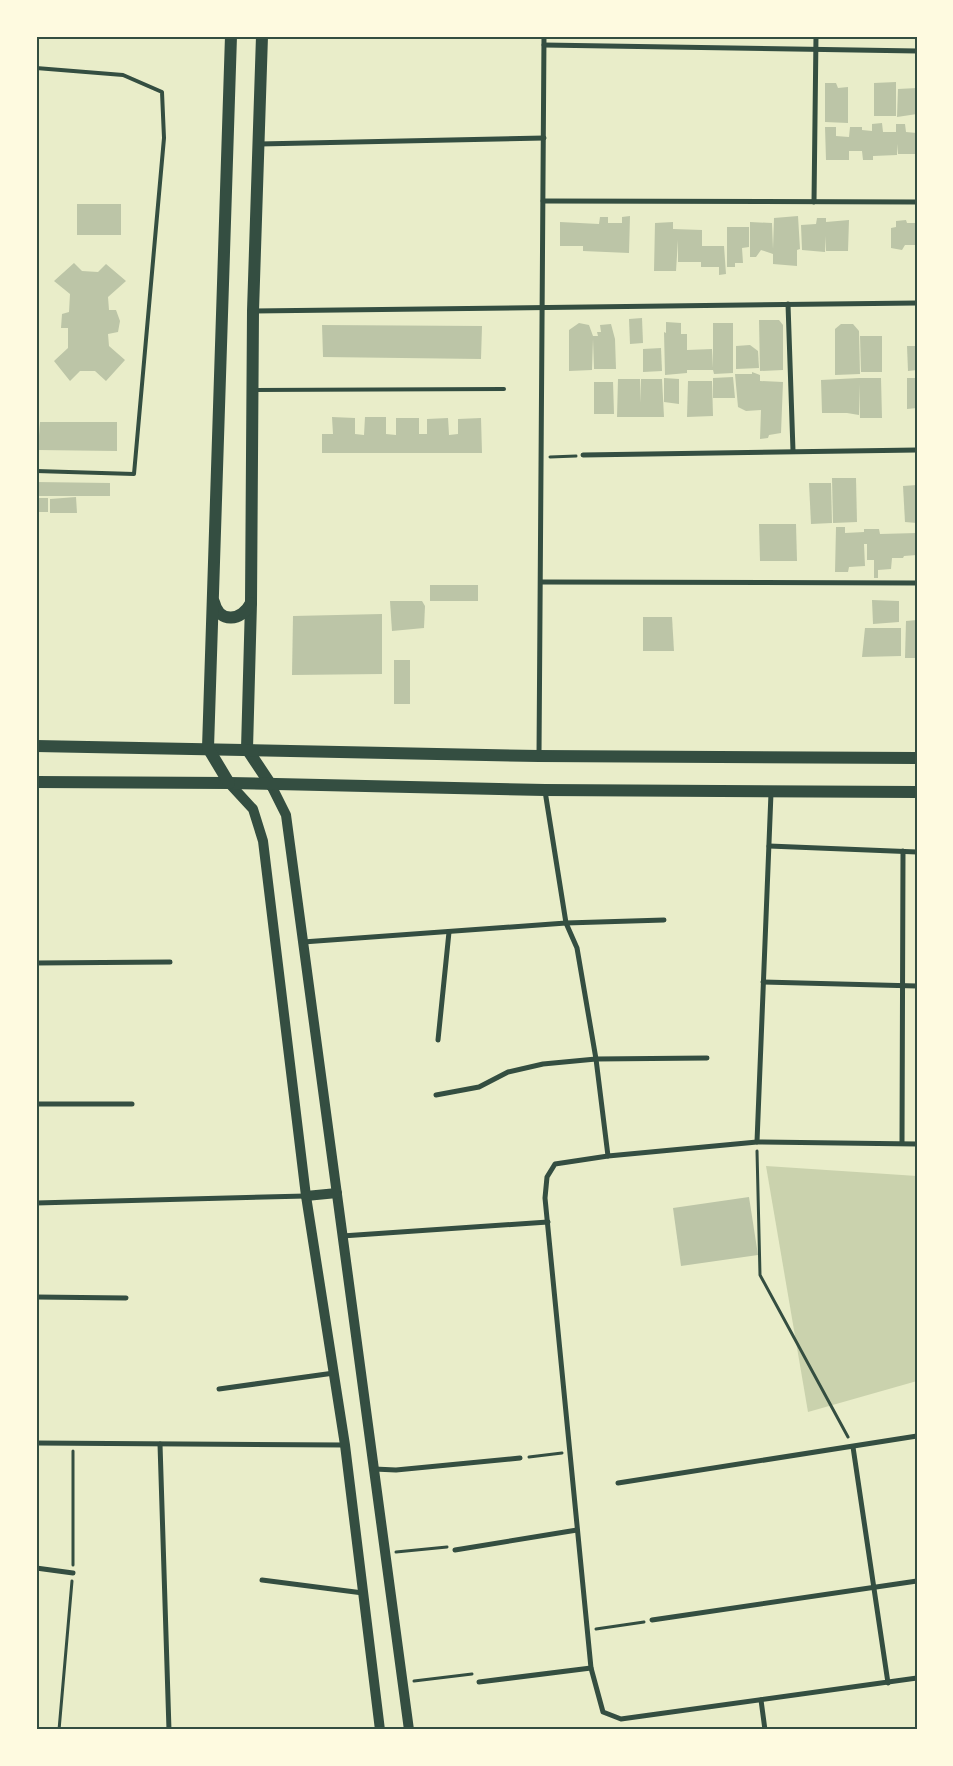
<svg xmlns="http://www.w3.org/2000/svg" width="953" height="1766" font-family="Jost,sans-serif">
	<rect width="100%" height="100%" fill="#e9edc9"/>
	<polygon fill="#cad2ad" points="766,1166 917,1176 917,1381 808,1412"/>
	<g fill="#bcc5a7">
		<polygon points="896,82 896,116 874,116 874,83"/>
		<polygon points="825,83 836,83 838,88 848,87 848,123 825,122"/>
		<polygon points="917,88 917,114 897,117 898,89"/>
		<polygon points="882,123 883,132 896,132 896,124 905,124 906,132 917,133 917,154 898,154 897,144 897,155 873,156 873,160 863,160 862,151 849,151 849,160 826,160 825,127 836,127 836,136 849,137 850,127 862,127 862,130 872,131 872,124"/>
		<rect x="77" y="204" width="44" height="31"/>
		<polygon points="630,216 629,253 583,251 583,246 560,246 560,222 599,224 600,217 608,217 608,223 622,223 622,217"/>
		<polygon points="798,216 800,249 797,250 797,266 773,264 773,254 761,250 756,257 750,257 750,222 772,223 773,249 774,218"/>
		<polygon points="817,218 826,218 826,222 849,220 848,251 826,251 826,236 825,252 802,250 801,225 816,224"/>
		<polygon points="906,220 907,223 917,223 917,245 905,245 902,250 891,248 891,228 896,227 896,221"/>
		<polygon points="673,222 673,229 702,230 702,246 724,246 726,274 719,275 719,267 701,267 701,262 678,262 678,240 676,271 654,271 655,223"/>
		<polygon points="727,227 749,227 749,247 742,248 743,263 735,263 735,267 727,267"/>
		<polygon points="74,263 82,271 98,272 106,264 126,281 108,297 109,310 116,310 120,321 118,332 108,334 109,346 125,360 106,381 95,371 80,371 70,381 54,361 68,348 68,328 61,328 62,314 69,312 70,294 54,281"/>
		<polygon points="642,318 643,343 630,344 629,319"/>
		<polygon points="759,320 779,320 783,325 783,370 760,371"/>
		<polygon points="666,322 681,323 681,334 687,334 687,350 712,349 713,368 713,323 733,323 733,373 714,374 713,370 687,370 687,373 665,375 664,332 666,333"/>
		<polygon points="579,323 589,325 593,336 598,336 597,332 601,332 600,325 611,324 615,339 616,369 594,369 593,339 592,370 569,371 569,330"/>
		<polygon points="841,324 853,324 859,331 860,374 835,375 835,329"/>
		<polygon points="322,325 482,326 481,359 323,357"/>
		<polygon points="860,336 882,336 882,372 861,372"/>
		<polygon points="750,345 758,351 759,368 736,369 736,346"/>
		<polygon points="907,346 917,346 917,370 908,371"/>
		<polygon points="661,348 662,371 643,372 643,349"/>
		<polygon points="752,372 760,375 760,381 783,382 781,433 769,435 768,438 760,439 761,410 746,411 738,407 735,374 752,374"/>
		<polygon points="733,377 735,398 713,398 713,378"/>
		<polygon points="664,378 679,379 679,404 664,402"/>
		<polygon points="859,378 881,378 882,418 860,418 859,384 859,415 847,413 822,413 821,380"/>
		<polygon points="907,378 917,378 917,408 907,409"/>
		<polygon points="618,379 640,379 641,403 641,379 662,379 664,417 617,417"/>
		<polygon points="688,381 712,381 713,416 687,417"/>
		<polygon points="594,382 613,382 614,414 594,414"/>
		<polygon points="332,417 355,418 355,434 364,435 365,417 386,417 386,434 396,435 396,418 419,418 419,434 427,434 427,419 448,418 449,435 458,434 458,419 481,418 482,453 322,453 322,434 333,434"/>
		<polygon points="40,422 117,422 117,451 38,450"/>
		<polygon points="832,478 856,478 857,522 833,523"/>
		<polygon points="36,482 110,483 110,496 36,496"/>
		<polygon points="809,483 831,483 832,523 811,524"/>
		<polygon points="917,485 917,523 905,522 903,486"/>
		<polygon points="76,497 77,513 50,513 50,499"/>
		<rect x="36" y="498" width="12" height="14"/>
		<polygon points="759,524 796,524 797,561 760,561"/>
		<polygon points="836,527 845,527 845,533 864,532 864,529 879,529 880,534 917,533 917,555 904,556 903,558 892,558 891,569 878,570 878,578 874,578 874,560 867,560 867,544 864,544 865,566 849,567 848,572 835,572"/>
		<rect x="430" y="585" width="48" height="16"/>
		<polygon points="872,600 899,601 899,622 873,624"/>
		<polygon points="390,601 422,601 425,606 424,628 392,631"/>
		<polygon points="382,614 382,674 292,675 293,616"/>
		<polygon points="643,617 672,617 674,651 643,651"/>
		<polygon points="917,620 917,658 905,658 906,621"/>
		<polygon points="865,628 901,628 901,656 862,657"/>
		<rect x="394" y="660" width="16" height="44"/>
		<polygon points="749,1197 758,1255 681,1266 673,1208"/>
	</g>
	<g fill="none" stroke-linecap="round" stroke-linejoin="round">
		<g stroke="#344e41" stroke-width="3">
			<polyline points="550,457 576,456"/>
			<polyline points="757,1151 760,1275 848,1437"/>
			<polyline points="529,1457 562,1453"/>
			<polyline points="396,1552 447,1547"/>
			<polyline points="73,1565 73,1451"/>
			<polyline points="596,1629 644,1622"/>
			<polyline points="414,1681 472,1674"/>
			<polyline points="59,1730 72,1581"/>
		</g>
		<g stroke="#344e41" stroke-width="4">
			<polyline points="36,68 123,75 162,92 164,138 134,474 36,471"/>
			<polyline points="254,390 504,389"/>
		</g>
		<g stroke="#344e41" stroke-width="5">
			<polyline points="544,45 917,51"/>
			<polyline points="259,144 544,138"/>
			<polyline points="543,201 917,202"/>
			<polyline points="814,202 816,36"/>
			<polyline points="788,304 793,451"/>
			<polyline points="253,311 917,303"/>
			<polyline points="583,455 917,450"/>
			<polyline points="541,582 917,583"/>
			<polyline points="539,756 544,36"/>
			<polyline points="545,791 566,923 577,948 596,1059 608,1156"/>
			<polyline points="769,846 917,852"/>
			<polyline points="303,942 566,923 664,920"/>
			<polyline points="36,963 170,962"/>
			<polyline points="763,982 917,986"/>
			<polyline points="438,1040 449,932"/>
			<polyline points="436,1095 479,1087 508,1072 543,1064 596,1059 707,1058"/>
			<polyline points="36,1104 132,1104"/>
			<polyline points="757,1142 771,793"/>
			<polyline points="902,1143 903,851"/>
			<polyline points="917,1144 757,1142 608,1156 555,1164 547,1177 545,1198 591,1668 603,1712 621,1719 917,1678"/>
			<polyline points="36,1203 306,1196"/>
			<polyline points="342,1236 548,1222"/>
			<polyline points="36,1297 126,1298"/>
			<polyline points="219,1389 334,1373"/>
			<polyline points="36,1443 345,1445"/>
			<polyline points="160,1444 169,1730"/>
			<polyline points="853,1447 888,1683"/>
			<polyline points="374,1469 396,1470 520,1458"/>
			<polyline points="618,1483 917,1436"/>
			<polyline points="455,1550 577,1530"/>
			<polyline points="36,1568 73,1573"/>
			<polyline points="262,1580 363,1593"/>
			<polyline points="652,1620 917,1581"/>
			<polyline points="479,1682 591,1668"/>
			<polyline points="761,1700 765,1730"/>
		</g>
		<g stroke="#344e41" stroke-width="10">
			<polyline points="229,783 253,809 263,841 306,1196 345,1445 380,1730"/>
			<polyline points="271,785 286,815 409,1730"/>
			<polyline points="306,1196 337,1193"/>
		</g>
		<g stroke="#344e41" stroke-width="12">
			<polyline points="262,36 253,311 251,603 247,749 271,785"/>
			<path d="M214 602C219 624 242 621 251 603"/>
			<polyline points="36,746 539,756 917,758"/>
			<polyline points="36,782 229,783 545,790 917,792"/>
			<polyline points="229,783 208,748 231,36"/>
		</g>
	</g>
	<rect width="953" height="1766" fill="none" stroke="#fefae0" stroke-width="75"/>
	<rect x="38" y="38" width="878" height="1690" fill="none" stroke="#344e41" stroke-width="2"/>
</svg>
